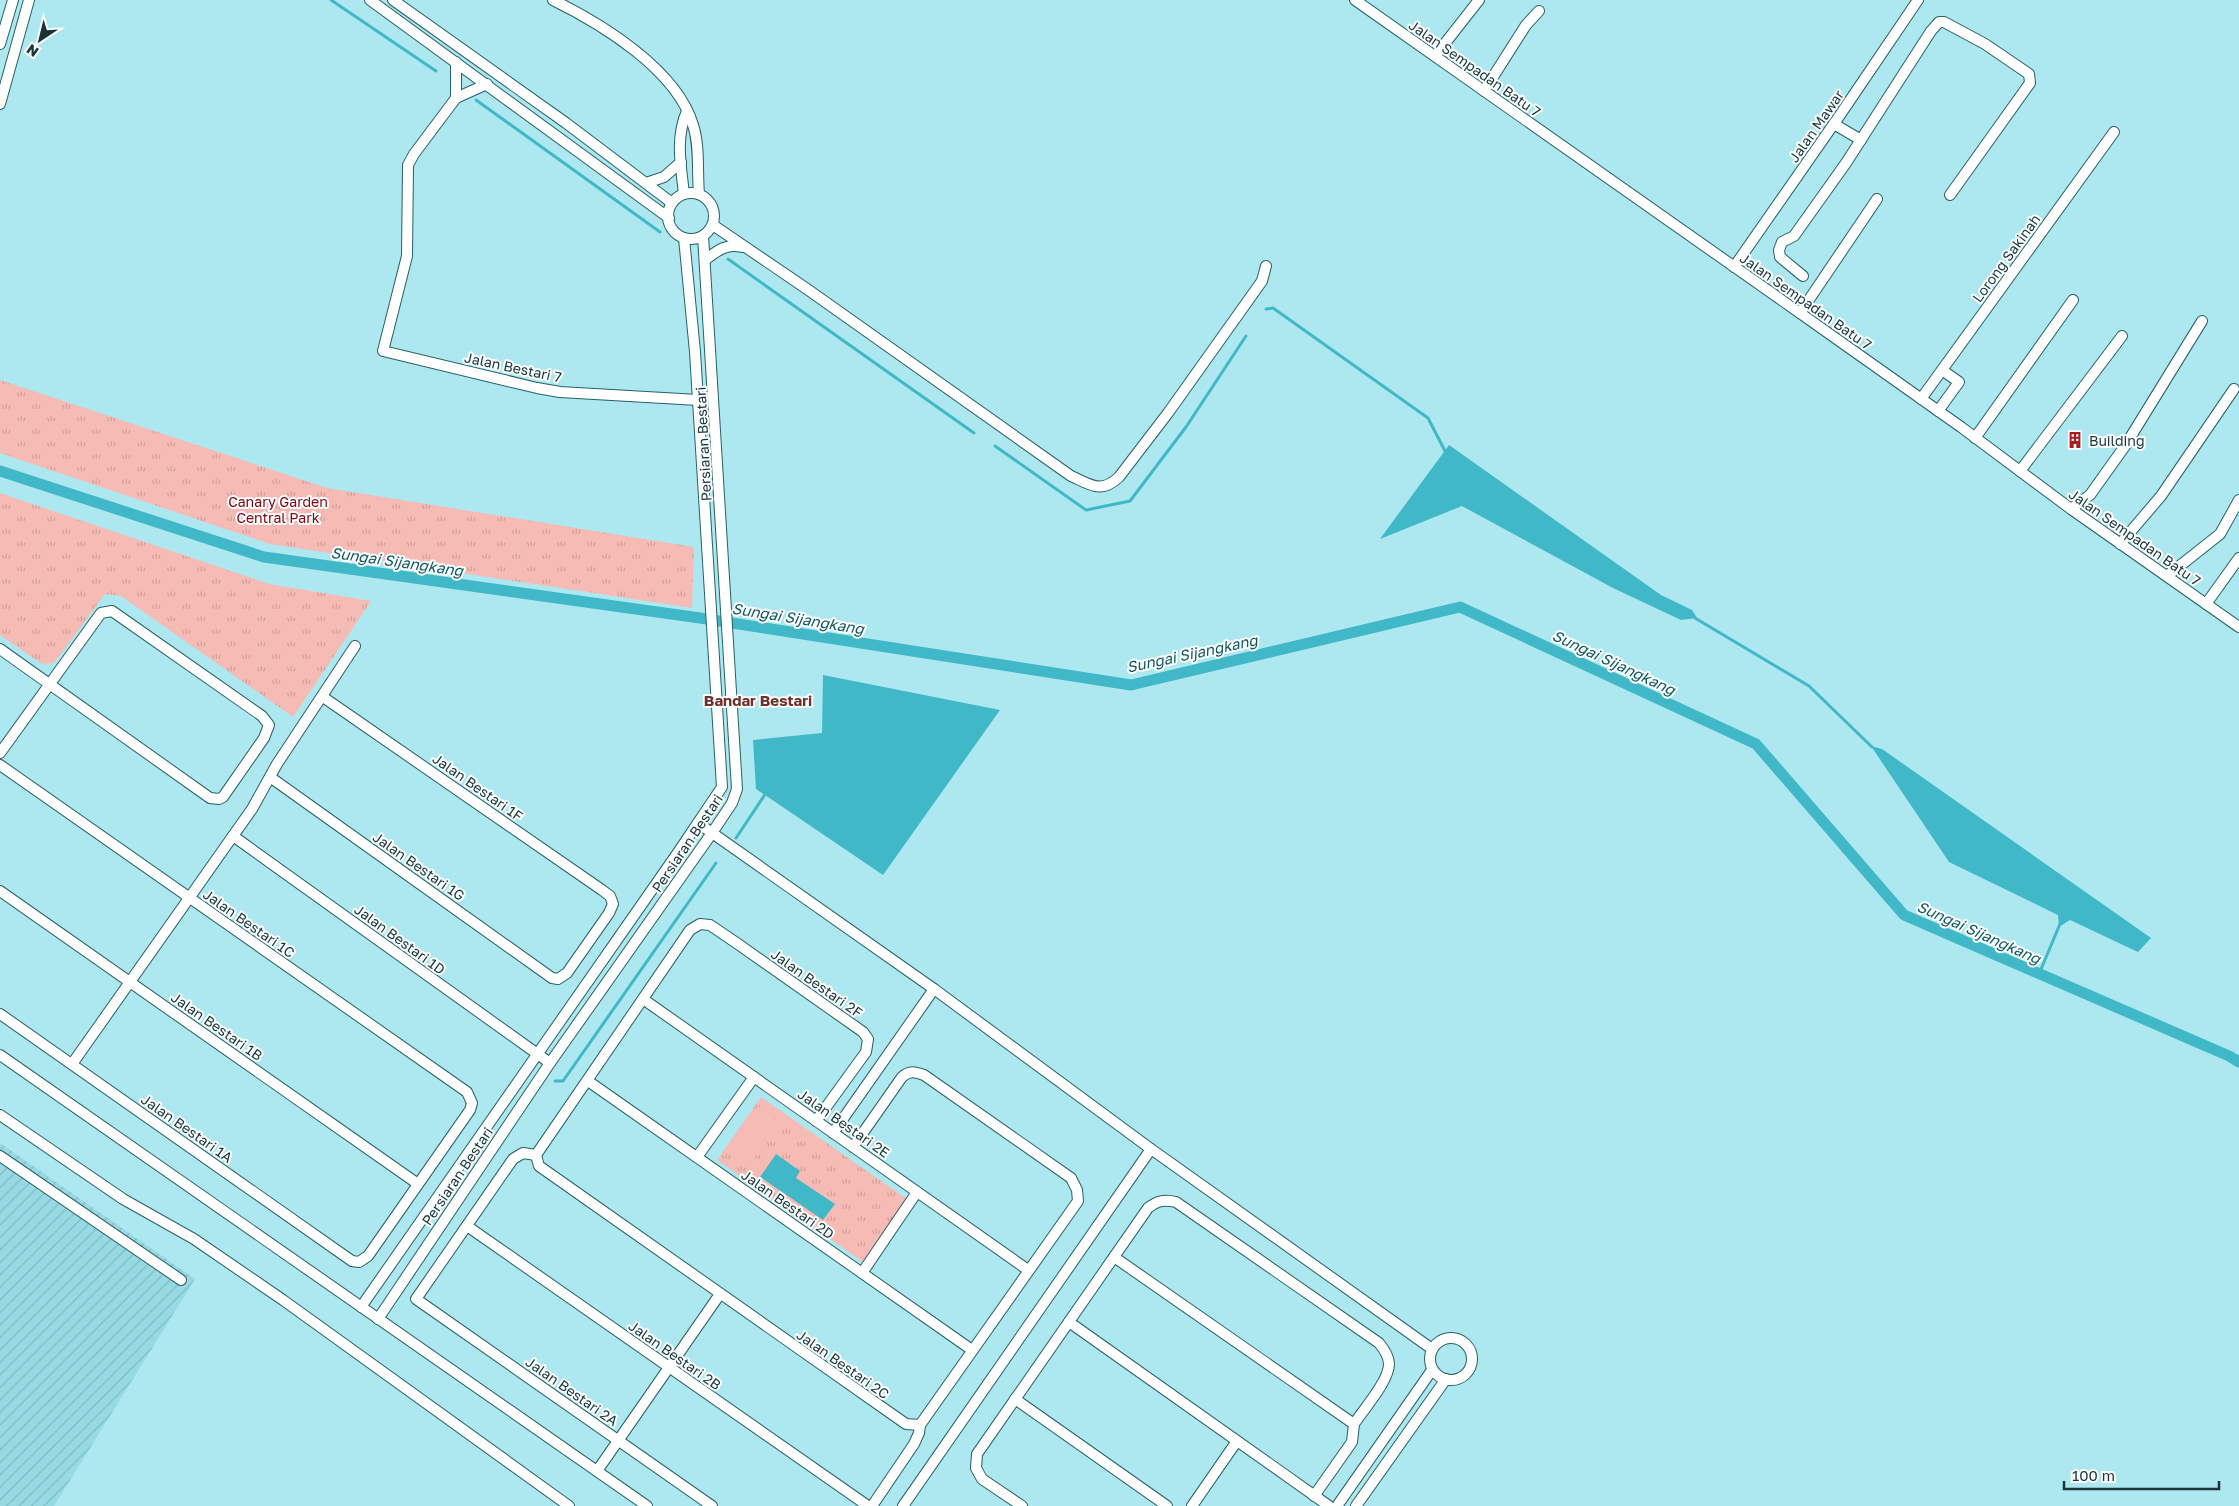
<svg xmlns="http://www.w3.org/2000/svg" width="2239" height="1506" font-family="'Golos Text',sans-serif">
	<defs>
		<pattern id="industrial-furrows" width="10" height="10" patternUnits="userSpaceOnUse" patternTransform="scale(1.25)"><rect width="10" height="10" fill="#97dae4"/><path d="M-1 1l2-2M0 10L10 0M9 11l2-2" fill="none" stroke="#82bcc4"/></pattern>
		<pattern id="park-tufts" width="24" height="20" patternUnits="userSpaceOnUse" patternTransform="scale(1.25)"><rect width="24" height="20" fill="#f5bbb4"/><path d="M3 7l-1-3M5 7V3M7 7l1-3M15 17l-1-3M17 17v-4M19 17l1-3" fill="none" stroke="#d1a19b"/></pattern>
	</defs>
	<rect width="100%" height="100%" fill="#ade8f0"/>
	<polygon fill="url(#industrial-furrows)" points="0,1143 195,1279 54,1506 0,1506"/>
	<g fill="url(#park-tufts)">
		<polygon points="0,380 327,488 694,547 692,608 270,544 0,453"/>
		<polygon points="0,493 269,584 371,601 293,717 121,596 105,594 54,663 42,664 0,635"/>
		<polygon points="761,1097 907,1199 863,1262 717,1160"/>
	</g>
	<polygon fill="#f5bbb4" points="758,1106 780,1122 753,1160 731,1145"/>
	<g fill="#40b8c7">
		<polygon points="1449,445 1661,595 1692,610 1697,618 1681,620 1613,588 1462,506 1380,539"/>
		<polygon points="823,675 1000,710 883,875 756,789 753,740 822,733"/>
		<polygon points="1871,746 1882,749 2151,938 2138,952 2070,920 2059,927 2058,915 1949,862"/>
		<polygon points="776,1154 800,1171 796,1178 835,1204 823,1220 760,1177"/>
	</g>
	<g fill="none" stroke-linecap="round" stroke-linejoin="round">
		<g stroke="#40b8c7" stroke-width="3">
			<polyline points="331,0 436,71"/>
			<polyline points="476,100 660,232"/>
			<polyline points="728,259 974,433"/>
			<polyline points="1266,309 1273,308 1428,418 1446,453"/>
			<polyline points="995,446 1086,510 1130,501 1186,427 1246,336"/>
			<polyline points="1695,618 1809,686 1872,747"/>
			<polyline points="736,838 766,793"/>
			<polyline points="2039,974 2060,924"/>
			<polyline points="555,1081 563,1081 716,863"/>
		</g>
		<polyline stroke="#40b8c7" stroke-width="11" points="0,471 264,557 700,618 1131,685 1460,607 1756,744 1904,915 2229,1056 2239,1062"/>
		<g stroke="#276168" stroke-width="12">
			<g id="minor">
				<polyline points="370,0 669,218"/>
				<polyline points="393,0 566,123 672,203"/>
				<path d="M553 0C602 24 677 70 693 125 700 146 697 173 699 194"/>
				<polyline points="1355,0 1800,313 1961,427 2071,509 2239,627"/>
				<polyline points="0,44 13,0"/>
				<polyline points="1435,56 1479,0"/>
				<polyline points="487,84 456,98 414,154 408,165 407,256 383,351 537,388 560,392 698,400"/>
				<polyline points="1484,91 1526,25 1539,11"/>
				<polyline points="456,98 456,62"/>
				<polyline points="0,104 29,0"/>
				<polyline points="1834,124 1861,140"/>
				<polyline points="646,183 664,177 681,162"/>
				<circle cx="691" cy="216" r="23"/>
				<path d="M684 194C681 166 675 138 687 111"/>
				<path d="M713 225 807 289 1071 476C1091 485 1101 494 1119 477L1168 413 1262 281 1266 266"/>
				<path d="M705 260C717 251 726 243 742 247"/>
				<polyline points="1734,267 1840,115 1918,0"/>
				<polyline points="1803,276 1780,257 1779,250 1782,242 1794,236 1846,163 1931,31 1939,22 1944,22 1985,44 2029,74 2030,83 1950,195"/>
				<polyline points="1800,313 1877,199"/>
				<polyline points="1921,399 2114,132"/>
				<polyline points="1938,411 1959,382 1942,370"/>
				<polyline points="1975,438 2073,300"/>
				<polyline points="2020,471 2122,336"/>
				<polyline points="2071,509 2090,495 2125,446 2202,321"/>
				<polyline points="2120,544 2161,496 2234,389"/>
				<polyline points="2167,576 2220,534 2239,500"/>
				<polyline points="2206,604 2239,558"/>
				<polyline points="0,649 210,798 219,799 223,797 264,738 269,725 262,716 112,611 101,613 0,753"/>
				<polyline points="0,765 467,1092 472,1103 470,1110 368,1256 359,1262 352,1261 0,1014"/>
				<polyline points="270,777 552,978 558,979 567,973 609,913 613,904 610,896 602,890 323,697"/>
				<polyline points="698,823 934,989 1151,1149 1432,1349"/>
				<polyline points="233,836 550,1063"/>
				<polyline points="0,891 418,1184"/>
				<polyline points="643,999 1028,1270"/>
				<polyline points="0,1055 647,1506"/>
				<polyline points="72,1064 252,809 277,764 355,646"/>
				<polyline points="588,1081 972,1350"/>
				<polyline points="0,1115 123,1199 194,1239 283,1300 569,1506"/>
				<polyline points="833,1133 934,989"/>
				<path d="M853 1147 902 1077C910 1070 915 1072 924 1075L1071 1178 1077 1190 1078 1201 920 1425"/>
				<polyline points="536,1155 690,930 700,924 710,925 738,944 863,1032 868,1039 866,1052 816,1121"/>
				<polyline points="536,1155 523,1153 513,1159 416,1299 712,1506"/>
				<polyline points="536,1155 539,1166 906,1424 920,1425"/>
				<polyline points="0,1156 181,1280"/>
				<polyline points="697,1157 754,1077"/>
				<polyline points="467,1226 868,1506"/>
				<polyline points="1114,1257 1354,1424 1352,1442 1314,1496"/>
				<polyline points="862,1273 917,1192"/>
				<polyline points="361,1307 679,851 722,787 695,352 684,238"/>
				<polyline points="378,1319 550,1063 712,833 732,803 737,789 703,236"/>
				<polyline points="1069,1322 1329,1506"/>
				<circle cx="1451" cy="1359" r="21"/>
				<polyline points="1015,1399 1167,1506"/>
				<polyline points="597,1471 720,1294"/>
				<polyline points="872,1506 914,1444 919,1433 920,1425"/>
				<polyline points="903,1506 1151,1149"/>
				<path d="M1022 1506 982 1479 976 1468 977 1454 1148 1208C1157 1201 1164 1199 1176 1202L1379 1343C1384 1349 1389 1356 1389 1364 1389 1381 1363 1410 1354 1424"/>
				<polyline points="1192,1506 1237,1441"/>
				<polyline points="1337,1506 1432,1370"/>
				<polyline points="1356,1506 1446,1379"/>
			</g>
		</g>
		<use href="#minor" stroke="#fff" stroke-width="10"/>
	</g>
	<defs>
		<g id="building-bare" transform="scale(1.35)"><path d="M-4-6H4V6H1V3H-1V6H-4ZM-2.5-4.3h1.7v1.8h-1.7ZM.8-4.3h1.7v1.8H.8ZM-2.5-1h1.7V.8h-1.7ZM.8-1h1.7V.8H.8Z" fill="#ad1b1f" stroke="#f9feff" stroke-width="2.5" paint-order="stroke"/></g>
	</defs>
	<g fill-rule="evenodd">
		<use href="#building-bare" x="2075" y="440"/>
	</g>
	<g text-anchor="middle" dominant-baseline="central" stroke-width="4" stroke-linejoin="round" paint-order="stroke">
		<g font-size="14" fill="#1c3437" stroke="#f9feff">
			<text transform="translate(1475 68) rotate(35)">Jalan Sempadan Batu 7</text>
			<text transform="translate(1816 126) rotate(-55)">Jalan Mawar</text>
			<text transform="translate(2006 258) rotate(-54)">Lorong Sakinah</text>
			<text transform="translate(1806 301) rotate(35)">Jalan Sempadan Batu 7</text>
			<text transform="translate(513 367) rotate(12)">Jalan Bestari 7</text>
			<text transform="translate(703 444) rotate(-93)">Persiaran Bestari</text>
			<text transform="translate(2135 537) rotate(35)">Jalan Sempadan Batu 7</text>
			<text transform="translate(478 787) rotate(35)">Jalan Bestari 1F</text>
			<text transform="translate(687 843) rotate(-56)">Persiaran Bestari</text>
			<text transform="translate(419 866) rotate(35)">Jalan Bestari 1G</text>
			<text transform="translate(249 923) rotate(35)">Jalan Bestari 1C</text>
			<text transform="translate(400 939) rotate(36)">Jalan Bestari 1D</text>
			<text transform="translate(817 983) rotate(35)">Jalan Bestari 2F</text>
			<text transform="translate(217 1026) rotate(35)">Jalan Bestari 1B</text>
			<text transform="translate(844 1123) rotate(35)">Jalan Bestari 2E</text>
			<text transform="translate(187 1128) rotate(35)">Jalan Bestari 1A</text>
			<text transform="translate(457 1176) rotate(-56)">Persiaran Bestari</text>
			<text transform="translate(788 1204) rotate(35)">Jalan Bestari 2D</text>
			<text transform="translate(675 1355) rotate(35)">Jalan Bestari 2B</text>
			<text transform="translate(843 1364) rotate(35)">Jalan Bestari 2C</text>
			<text transform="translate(572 1391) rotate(35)">Jalan Bestari 2A</text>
		</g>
		<g font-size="14" fill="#1c3437" stroke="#f9feff" text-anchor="start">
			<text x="2089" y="440">Building</text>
		</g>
		<g font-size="14" fill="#89000b" stroke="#f9feff">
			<text x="278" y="501">Canary Garden<tspan x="278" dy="16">Central Park</tspan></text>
		</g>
		<g font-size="15" font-style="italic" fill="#14575f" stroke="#f9feff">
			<text transform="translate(397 561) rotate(8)">Sungai Sijangkang</text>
			<text transform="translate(798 618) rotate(9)">Sungai Sijangkang</text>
			<text transform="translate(1192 653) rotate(-12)">Sungai Sijangkang</text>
			<text transform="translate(1614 662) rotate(25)">Sungai Sijangkang</text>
			<text transform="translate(1979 932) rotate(24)">Sungai Sijangkang</text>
		</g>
		<g font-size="15" font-weight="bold" fill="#752f2a" stroke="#f9feff">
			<text x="758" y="700">Bandar Bestari</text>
		</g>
	</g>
	<g transform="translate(40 40) rotate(215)" stroke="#f9feff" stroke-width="4" paint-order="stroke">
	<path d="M0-4L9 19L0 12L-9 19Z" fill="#1c3437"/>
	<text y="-8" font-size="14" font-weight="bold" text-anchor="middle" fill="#1c3437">N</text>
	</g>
	<path d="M2064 1481v8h155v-8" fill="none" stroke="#1c3437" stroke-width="2.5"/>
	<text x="2072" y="1481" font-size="15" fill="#1c3437" stroke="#f9feff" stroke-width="4" paint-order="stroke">100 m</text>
</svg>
